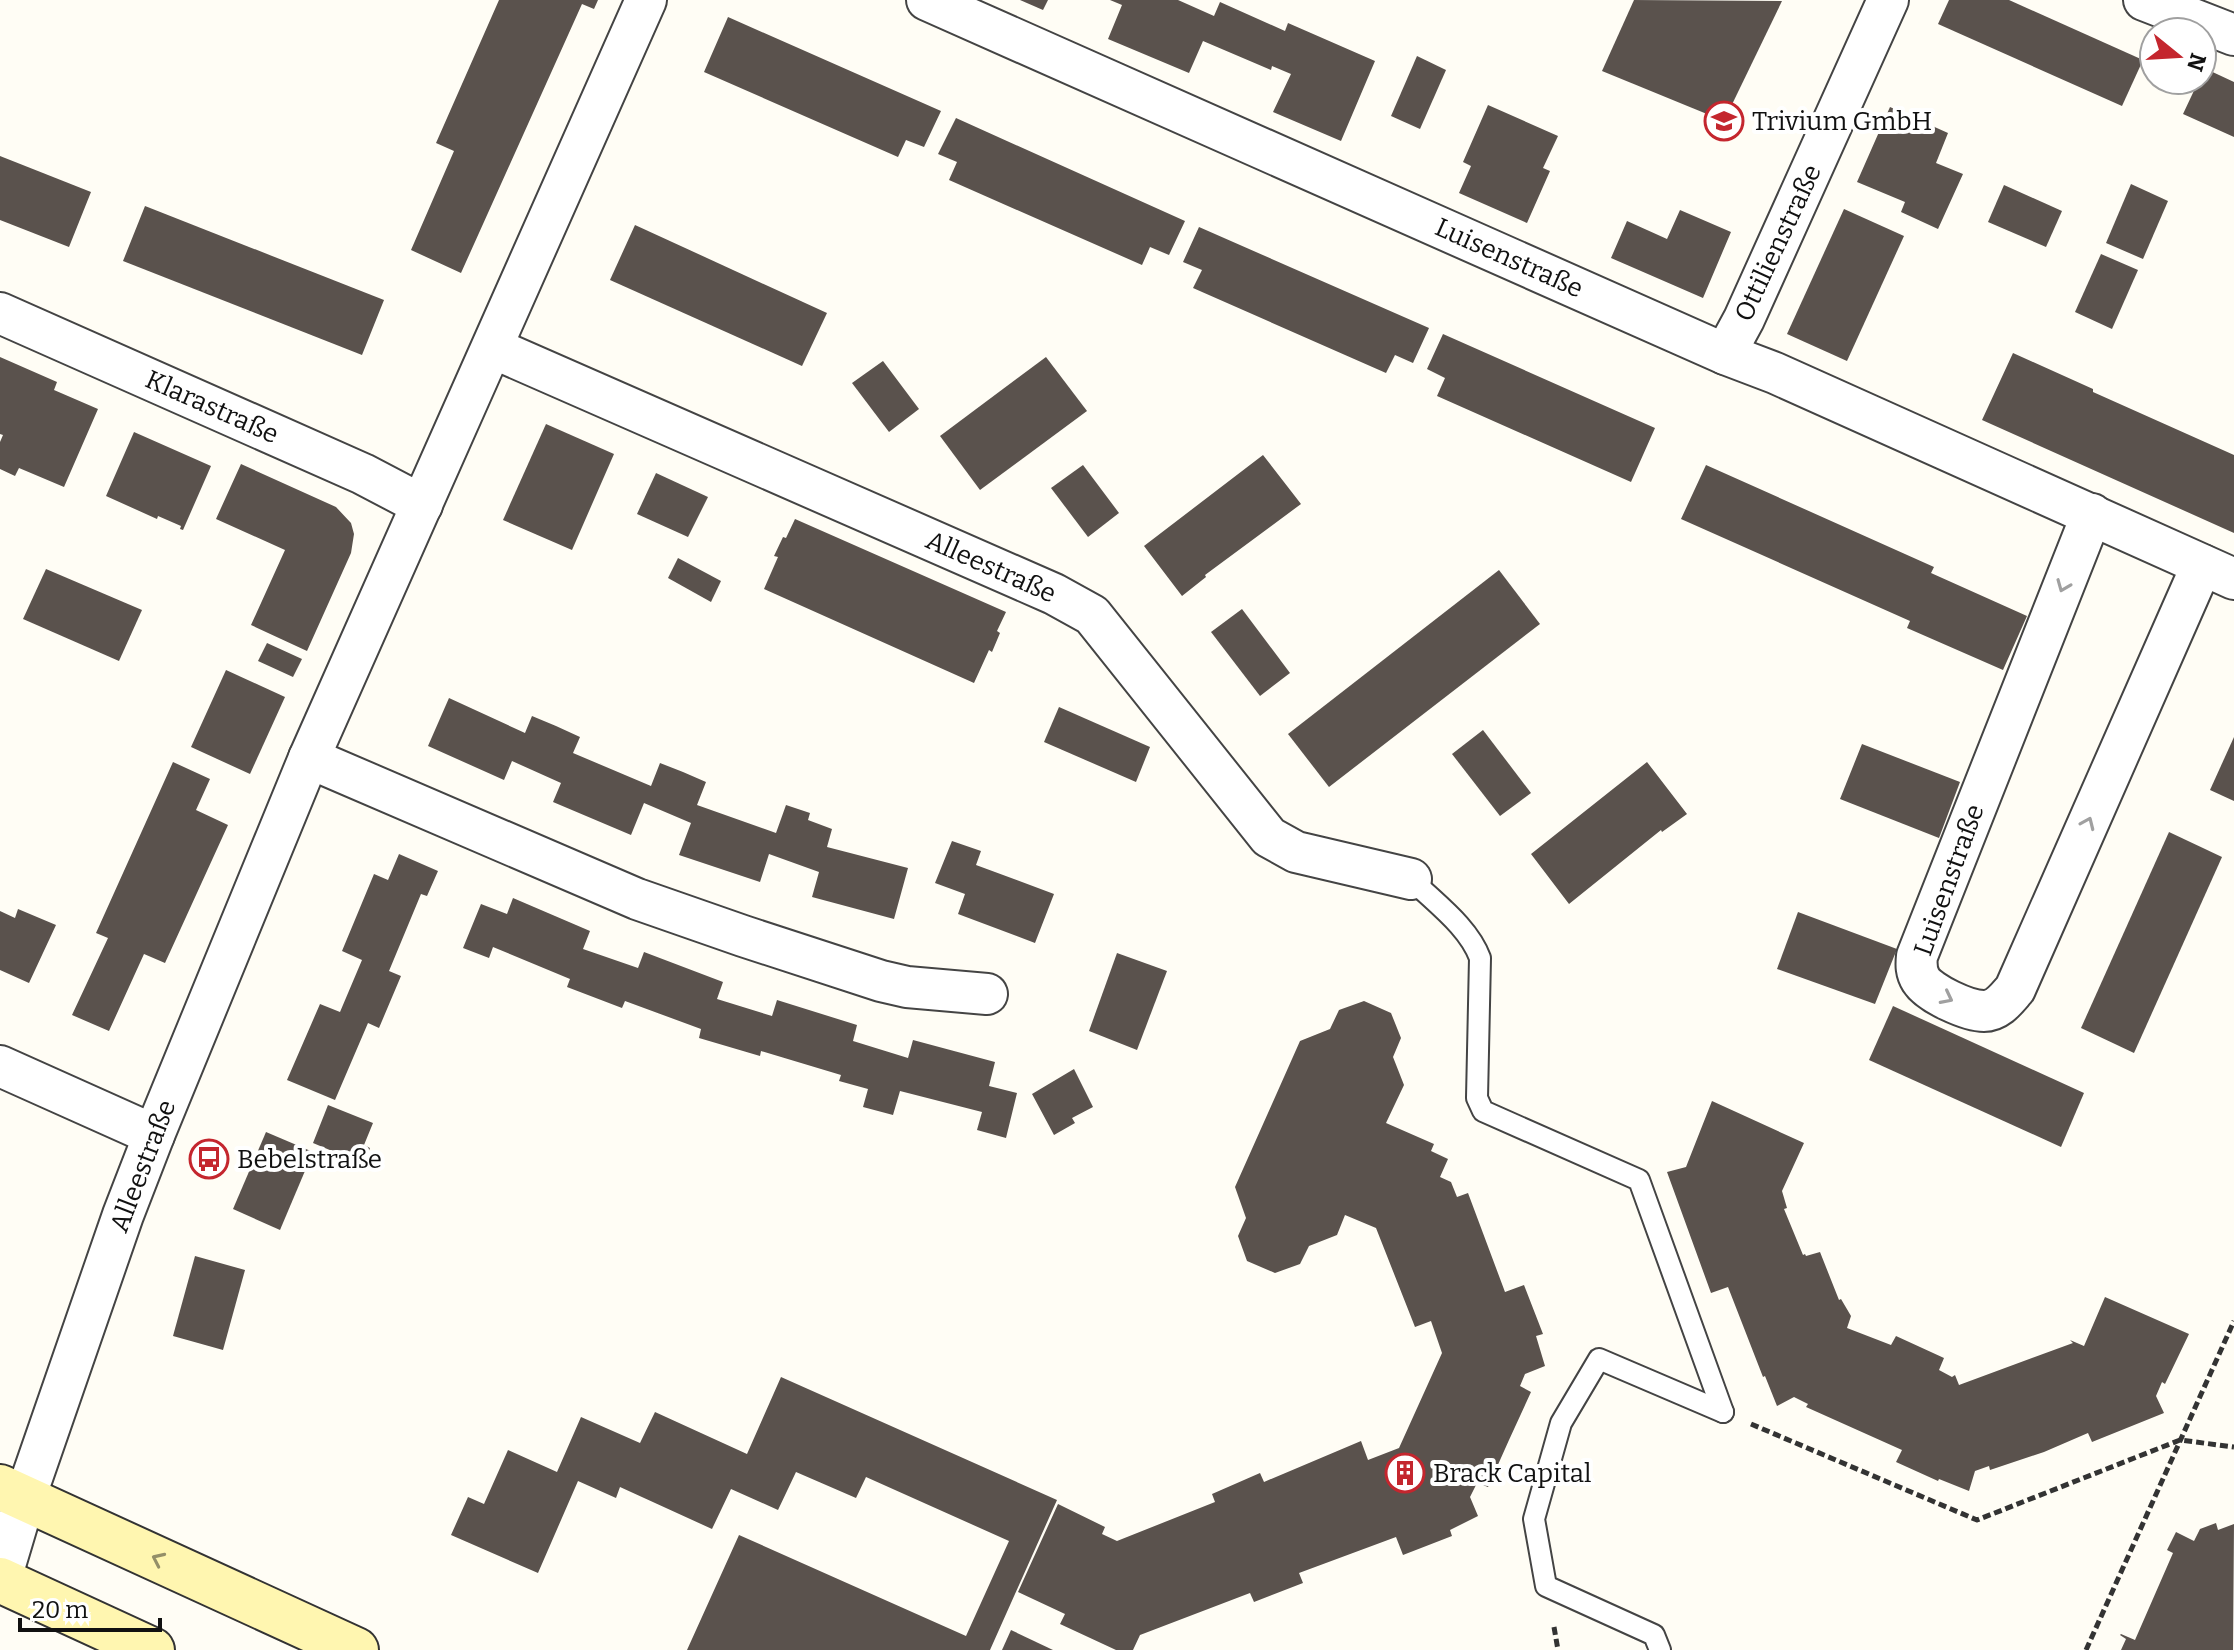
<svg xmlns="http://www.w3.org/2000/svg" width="2234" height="1650" font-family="Bitter,serif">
	<rect width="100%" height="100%" fill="#fffdf5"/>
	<g fill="#5a524d">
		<polygon points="499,0 598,0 594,9 582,4 461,273 411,250 454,151 436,143"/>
		<polygon points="1020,0 1048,0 1043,10"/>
		<polygon points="1110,0 1178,0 1214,16 1220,2 1285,31 1288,23 1375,61 1341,141 1273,112 1291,74 1272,66 1271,70 1203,41 1189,73 1108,39 1122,5"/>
		<polygon points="1634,0 1782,1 1724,121 1602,71"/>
		<polygon points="1949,0 2009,0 2143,60 2122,106 1938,24"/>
		<polygon points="728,17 941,111 924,147 906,140 898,157 704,72"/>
		<polygon points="1417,56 1446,70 1420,129 1391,116"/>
		<polygon points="2204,68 2234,82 2234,137 2183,114 2199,80 2202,80"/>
		<polygon points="1488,105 1558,136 1543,168 1550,171 1527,223 1459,193 1471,166 1463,162"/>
		<polygon points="1890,107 1948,133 1936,163 1963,174 1938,229 1901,212 1905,202 1857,182"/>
		<polygon points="956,118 1185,221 1169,255 1150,247 1142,265 949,180 957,162 938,154"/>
		<polygon points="0,156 91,192 69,247 0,220"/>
		<polygon points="2131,184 2168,201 2143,259 2106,243"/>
		<polygon points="2004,185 2062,211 2046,247 1988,222"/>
		<polygon points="145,206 384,300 362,355 123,261"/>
		<polygon points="1844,209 1904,236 1847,361 1787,334"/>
		<polygon points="1680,210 1731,232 1703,298 1611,258 1627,221 1667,239"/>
		<polygon points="635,225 827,313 802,366 610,280"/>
		<polygon points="1199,227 1429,328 1413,363 1395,355 1386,373 1193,288 1202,270 1183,262"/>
		<polygon points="2101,254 2138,270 2112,329 2075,312"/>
		<polygon points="1443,334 1655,428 1631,482 1437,396 1445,378 1427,369"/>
		<polygon points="2013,353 2093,389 2093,392 2234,455 2234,533 1982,420"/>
		<polygon points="0,357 57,382 54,390 98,409 64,487 19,468 15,476 0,469 0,442 3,435 0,434"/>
		<polygon points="1046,357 1087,411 980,490 940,436"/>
		<polygon points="883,361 919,409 889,432 852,383"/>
		<polygon points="546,424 614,454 572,550 503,520"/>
		<polygon points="134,432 211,466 183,530 180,529 181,526 158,516 157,519 106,496"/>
		<polygon points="1263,455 1301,504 1205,575 1206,577 1182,596 1144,546"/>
		<polygon points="241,464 336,507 351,523 354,534 351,553 307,651 251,625 285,550 216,519"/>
		<polygon points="1083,465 1119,513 1088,537 1051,488"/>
		<polygon points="1706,465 1934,567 1931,573 2027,616 2003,670 1907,628 1910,621 1681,519"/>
		<polygon points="656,473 708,497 688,537 637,514"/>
		<polygon points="795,519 1006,612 997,631 1000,633 992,652 989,650 974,683 764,589 778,557 774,556 783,537 786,538"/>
		<polygon points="678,558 721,581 711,602 668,578"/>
		<polygon points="46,569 142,610 119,661 23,619"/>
		<polygon points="1499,570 1540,624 1329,787 1288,734"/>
		<polygon points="1242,609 1290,673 1260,696 1211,632"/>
		<polygon points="267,643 302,659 293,677 258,661"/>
		<polygon points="226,670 285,697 250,774 191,747"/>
		<polygon points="449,698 525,733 532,716 556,726 580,737 573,753 651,786 660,763 683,772 706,782 697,805 776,833 786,805 810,813 808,820 832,829 827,847 908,868 894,919 812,897 819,872 769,854 760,882 679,855 691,823 644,803 631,835 553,802 561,783 512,761 504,780 428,746"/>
		<polygon points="1059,707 1150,747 1136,782 1044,742"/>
		<polygon points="1483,730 1531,793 1500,816 1452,754"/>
		<polygon points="2234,737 2234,801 2210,790"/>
		<polygon points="1862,744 1960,782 1939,838 1840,799"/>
		<polygon points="173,762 210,779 196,810 228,825 165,963 144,954 109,1031 72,1015 108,938 96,933"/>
		<polygon points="1647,762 1687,814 1662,832 1661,830 1569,904 1531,854"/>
		<polygon points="2169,832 2222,857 2134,1053 2081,1028"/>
		<polygon points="952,841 981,851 976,865 1054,894 1035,943 958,914 965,894 935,883"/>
		<polygon points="399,854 438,871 427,896 421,894 389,971 401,976 379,1028 368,1023 335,1100 287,1080 320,1004 340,1012 362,960 342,951 374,874 388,880"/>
		<polygon points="513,898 590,931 583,949 638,968 644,952 723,982 717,999 772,1016 777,1000 857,1025 853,1041 908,1058 913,1040 995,1062 989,1086 1017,1093 1006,1138 977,1130 982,1112 900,1091 893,1115 863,1107 868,1089 839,1081 841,1075 761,1051 760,1056 699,1038 701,1029 625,1001 622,1008 567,987 570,979 493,947 489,958 463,948 481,904 507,914"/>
		<polygon points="18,909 56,925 29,983 0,970 0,911 15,918"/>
		<polygon points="1798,912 1897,949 1875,1004 1777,969"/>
		<polygon points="1117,953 1167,971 1137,1050 1089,1031"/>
		<polygon points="1364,1001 1391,1013 1401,1038 1393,1057 1404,1085 1386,1123 1434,1144 1431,1151 1448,1159 1440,1177 1451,1182 1457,1197 1468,1193 1505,1292 1524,1285 1543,1334 1536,1336 1545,1366 1525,1374 1520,1386 1531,1392 1509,1440 1488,1487 1477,1483 1470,1497 1478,1516 1450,1530 1452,1536 1403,1555 1396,1537 1299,1573 1303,1583 1254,1602 1250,1593 1140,1635 1133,1650 1116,1650 1060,1624 1065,1614 1018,1592 1058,1504 1105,1527 1102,1534 1117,1541 1215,1502 1212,1494 1260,1473 1264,1482 1361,1441 1368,1460 1399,1448 1442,1353 1431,1321 1415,1327 1376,1228 1345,1215 1337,1235 1309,1246 1300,1264 1275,1273 1247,1261 1238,1236 1246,1218 1235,1187 1300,1041 1330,1029 1339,1010"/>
		<polygon points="1893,1006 2084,1093 2061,1147 1869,1060"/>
		<polygon points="1074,1069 1093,1107 1072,1118 1075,1123 1054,1135 1032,1094"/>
		<polygon points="1712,1101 1804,1143 1782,1191 1787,1208 1784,1209 1803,1255 1805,1254 1806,1256 1820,1252 1839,1300 1841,1299 1851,1316 1847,1328 1891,1345 1896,1336 1944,1358 1939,1370 1952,1377 1955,1375 1959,1385 2073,1343 2070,1340 2084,1346 2105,1297 2189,1334 2165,1384 2162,1382 2156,1396 2164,1413 2092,1442 2088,1433 2044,1452 1990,1470 1989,1466 1975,1471 1969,1491 1939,1479 1938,1481 1896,1462 1902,1450 1806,1407 1808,1404 1794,1397 1777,1406 1765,1376 1763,1377 1728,1287 1711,1293 1667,1172 1686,1167"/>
		<polygon points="328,1105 373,1123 364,1145 370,1148 366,1158 359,1155 356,1161 313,1143"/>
		<polygon points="266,1132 313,1152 280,1230 233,1209"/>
		<polygon points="195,1256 245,1270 223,1350 173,1336"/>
		<polygon points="781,1377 1057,1500 990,1650 687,1650 739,1535 966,1636 1009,1541 866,1477 856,1498 796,1472 778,1510 731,1489 712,1529 620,1487 616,1498 578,1481 538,1573 451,1535 468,1497 484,1504 508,1450 557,1472 581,1417 640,1443 655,1412 747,1454"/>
		<polygon points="2216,1523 2218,1530 2234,1524 2233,1650 2121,1650 2126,1639 2120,1635 2121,1634 2135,1640 2173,1553 2167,1550 2176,1532 2194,1541 2200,1529"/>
		<polygon points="1011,1630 1053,1650 1002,1650"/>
	</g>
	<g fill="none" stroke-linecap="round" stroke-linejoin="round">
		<g stroke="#444" stroke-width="24">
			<g id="lane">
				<path d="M1411 879C1435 903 1468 926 1480 958L1477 1098 1483 1111 1639 1180 1723 1412"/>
				<polyline points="1660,1650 1654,1635 1546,1586 1534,1519 1561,1423 1599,1359 1723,1412"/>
			</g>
		</g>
		<g stroke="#444" stroke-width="44">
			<g id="street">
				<polyline points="927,0 1725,354 1775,373 2234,579"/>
				<polyline points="2144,0 2234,35"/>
				<polyline points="0,313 363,474 422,505"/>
				<polyline points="493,348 1054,594 1092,615 1269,837 1296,852 1411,879"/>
				<polyline points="1725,354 1744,319 1888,0"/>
				<path d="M2092 514 1917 956C1916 965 1916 972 1921 980 1930 994 1968 1011 1984 1011 1998 1011 2007 998 2015 989L2202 565"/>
				<polyline points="309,758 637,899 743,936 881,981 907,987 987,994"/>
				<polyline points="0,1066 154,1135"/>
				<polyline points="0,1582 25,1498 123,1215 154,1135 309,758 646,0"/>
			</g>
		</g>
		<g stroke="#333" stroke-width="48">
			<g id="secondary">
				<polyline points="0,1487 356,1650"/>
				<polyline points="0,1580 152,1650"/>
			</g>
		</g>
		<g stroke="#333" stroke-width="5" stroke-dasharray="8 4" stroke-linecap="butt">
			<polyline points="1751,1424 1977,1520 2180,1440 2234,1447"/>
			<polyline points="1554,1627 1558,1650"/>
			<polyline points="2086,1650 2234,1321"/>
		</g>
		<use href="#lane" stroke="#fff" stroke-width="20"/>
		<use href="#street" stroke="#fff" stroke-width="40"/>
		<use href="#secondary" stroke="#fff6b0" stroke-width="44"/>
	</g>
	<defs><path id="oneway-chevron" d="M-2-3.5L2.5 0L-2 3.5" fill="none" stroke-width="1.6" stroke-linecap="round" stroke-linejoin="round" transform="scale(2)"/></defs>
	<g stroke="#a0a0a0">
		<use href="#oneway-chevron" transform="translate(2063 586) rotate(112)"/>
		<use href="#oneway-chevron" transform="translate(2088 823) rotate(-66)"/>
		<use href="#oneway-chevron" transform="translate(1947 998) rotate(27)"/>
	</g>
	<use stroke="#948f68" href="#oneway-chevron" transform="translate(158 1559) rotate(-155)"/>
	<defs>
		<g id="school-ring" transform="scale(2)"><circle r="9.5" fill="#fff" stroke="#c4262e" stroke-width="1.5"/><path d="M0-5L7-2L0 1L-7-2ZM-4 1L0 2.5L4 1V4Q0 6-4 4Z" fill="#c4262e"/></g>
		<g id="bus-ring" transform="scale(2)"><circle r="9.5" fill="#fff" stroke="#c4262e" stroke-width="1.5"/><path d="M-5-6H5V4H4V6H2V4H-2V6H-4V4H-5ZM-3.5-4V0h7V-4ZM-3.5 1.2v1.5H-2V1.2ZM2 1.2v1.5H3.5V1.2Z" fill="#c4262e"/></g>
		<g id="building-ring" transform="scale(2)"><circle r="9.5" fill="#fff" stroke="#c4262e" stroke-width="1.5"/><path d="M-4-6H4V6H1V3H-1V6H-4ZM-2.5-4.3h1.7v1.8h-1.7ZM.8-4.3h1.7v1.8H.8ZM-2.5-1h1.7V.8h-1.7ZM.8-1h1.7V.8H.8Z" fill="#c4262e"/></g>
	</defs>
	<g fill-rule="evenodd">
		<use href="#school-ring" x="1724" y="121"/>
		<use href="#bus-ring" x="209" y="1159"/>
		<use href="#building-ring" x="1405" y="1473"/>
	</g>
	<g text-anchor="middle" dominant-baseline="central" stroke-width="8" stroke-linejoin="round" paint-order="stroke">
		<g font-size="26" fill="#111" stroke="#fff" text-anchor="start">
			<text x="1752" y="121">Trivium GmbH</text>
			<text x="237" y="1159">Bebelstraße</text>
			<text x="1433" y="1473">Brack Capital</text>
		</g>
		<g font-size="26" fill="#111" stroke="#fff">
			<text transform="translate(1778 243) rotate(-65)">Ottilienstraße</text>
			<text transform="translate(1509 258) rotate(24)">Luisenstraße</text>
			<text transform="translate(212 407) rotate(24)">Klarastraße</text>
			<text transform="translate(991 567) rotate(24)">Alleestraße</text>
			<text transform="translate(1949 880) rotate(-70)">Luisenstraße</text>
			<text transform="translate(143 1166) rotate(-69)">Alleestraße</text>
		</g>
	</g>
	<g transform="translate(2178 56) rotate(108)"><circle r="38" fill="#ffffff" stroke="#a0a0a0" stroke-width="2"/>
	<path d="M0-6L14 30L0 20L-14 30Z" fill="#c4262e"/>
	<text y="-12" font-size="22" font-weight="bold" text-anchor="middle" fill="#111111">N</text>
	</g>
	<path d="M20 1618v12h140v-12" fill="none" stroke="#111111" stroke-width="4"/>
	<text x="32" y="1618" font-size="24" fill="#111111" stroke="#ffffff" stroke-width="6" paint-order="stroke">20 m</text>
</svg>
